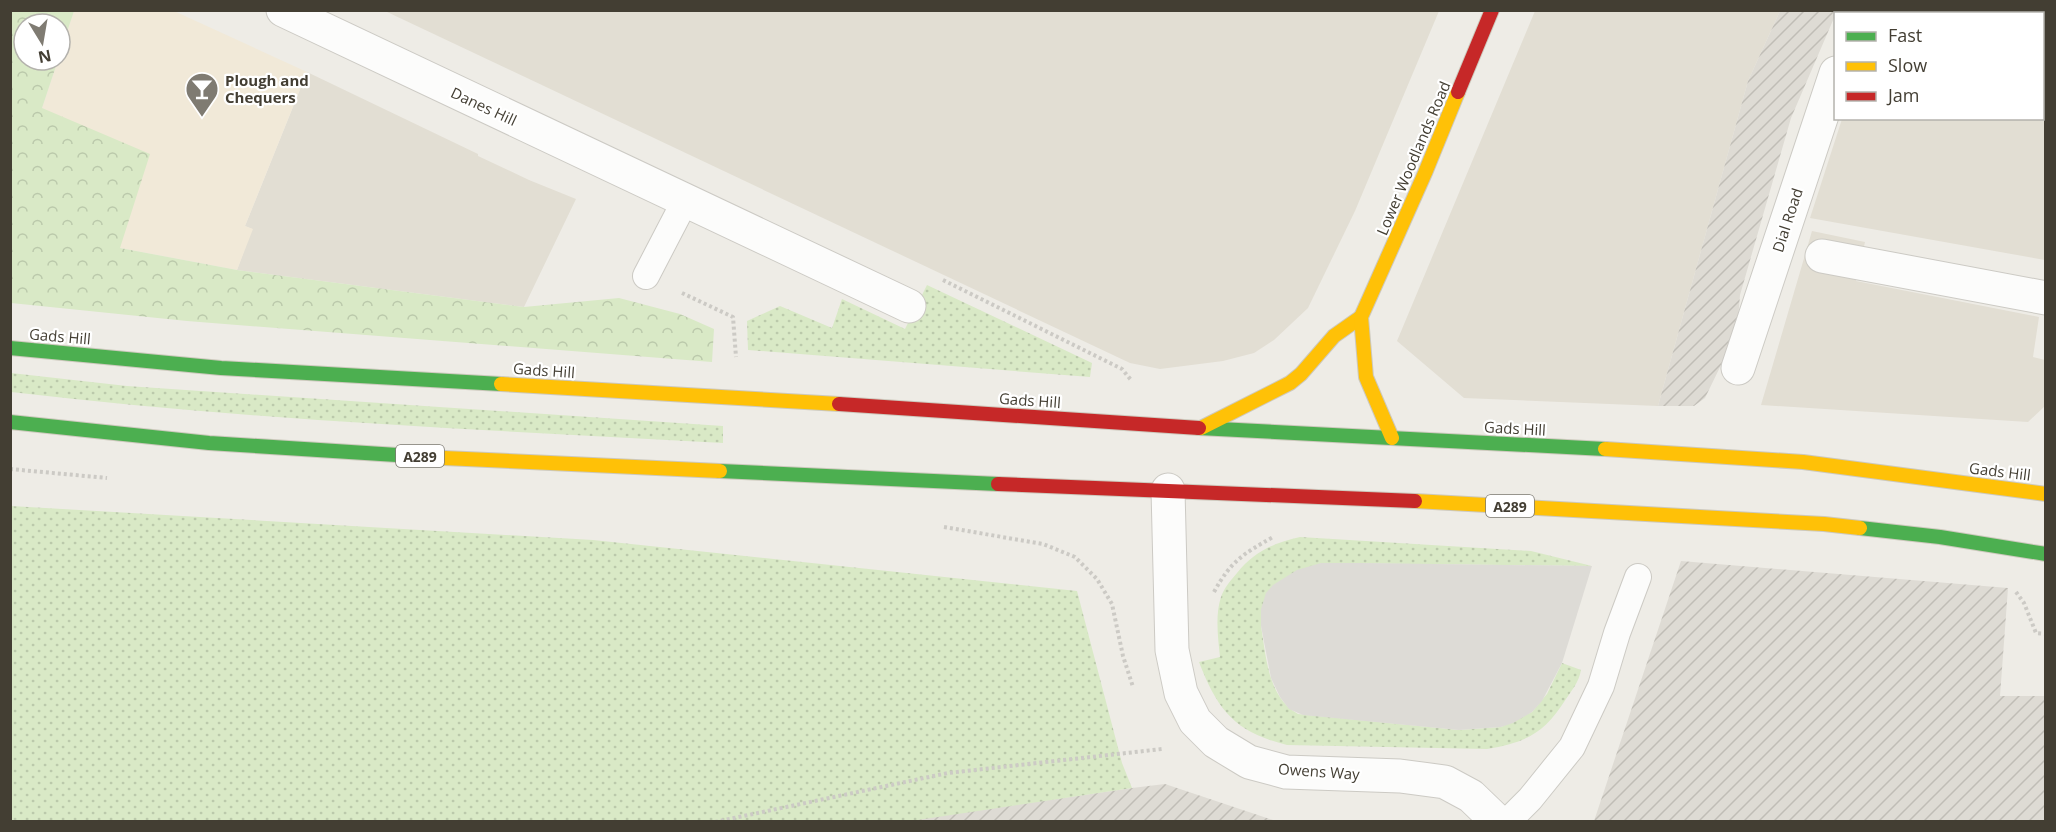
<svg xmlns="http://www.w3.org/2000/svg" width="2056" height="832" font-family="'Open Sans',sans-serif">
	<defs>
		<pattern id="industrial-furrows" width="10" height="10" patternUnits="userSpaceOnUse" patternTransform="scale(1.5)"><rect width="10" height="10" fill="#dedbd4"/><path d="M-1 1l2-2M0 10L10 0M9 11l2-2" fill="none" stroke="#c0bdb6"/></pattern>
		<pattern id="grass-dots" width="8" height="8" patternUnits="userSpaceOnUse" patternTransform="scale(1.5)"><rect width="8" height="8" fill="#d9e9c6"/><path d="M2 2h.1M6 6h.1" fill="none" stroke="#bbc9ab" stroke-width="1.8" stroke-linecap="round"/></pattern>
		<pattern id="forest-crowns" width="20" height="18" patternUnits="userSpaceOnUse" patternTransform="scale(1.5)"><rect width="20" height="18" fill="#d9e9c6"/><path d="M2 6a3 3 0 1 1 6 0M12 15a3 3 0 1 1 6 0" fill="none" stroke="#bbc9ab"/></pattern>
	</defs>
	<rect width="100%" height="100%" fill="#eeece6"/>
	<g fill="#e2ded3">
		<polygon points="385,11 1439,10 1439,11 1355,211 1308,308 1274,340 1254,353 1223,361 1160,369 1130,363"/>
		<polygon points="1535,11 1780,11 1748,81 1658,406 1464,398 1397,341"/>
		<polygon points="2043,35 2046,36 2045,260 1810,218 1842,119 2042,118"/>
		<polygon points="307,72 478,154 478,156 529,180 576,199 524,307 237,270 252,229 245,226"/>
		<polygon points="1812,231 1865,242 1856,281 2039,317 2033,357 2045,360 2045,406 2028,422 1761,405"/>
	</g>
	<polygon fill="#f1e9d8" points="74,11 174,11 307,72 245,226 253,229 237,270 120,248 42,108 58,60 60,60 60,53"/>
	<g fill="url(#industrial-furrows)">
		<polygon points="1780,11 1837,11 1791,118 1740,295 1737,332 1705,398 1694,406 1658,406 1748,81"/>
		<polygon points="1681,561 2008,588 2000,696 2045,696 2045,821 1594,821"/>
		<polygon points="1165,784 1276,821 904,821 1132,788"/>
	</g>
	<g fill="url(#grass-dots)">
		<polygon points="927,285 1092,363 1090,377 748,350 747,321 780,306 832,328 842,299 905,329"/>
		<path d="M11 373 127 386 723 426V443C485 430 247 420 11 392Z"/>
		<polygon points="11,506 593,540 1077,591 1122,763 1132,788 904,822 11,821"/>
		<path d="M1300 537 1531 551 1592 566 1321 563 1261 626C1266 656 1268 698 1298 714L1459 730 1501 727 1532 712 1547 694 1562 663 1581 670C1579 682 1572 690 1566 699 1544 734 1526 742 1487 749L1287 745C1235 732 1218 711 1199 662L1220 657C1218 638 1215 615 1221 597 1224 588 1231 580 1237 573 1254 552 1273 543 1300 537Z"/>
	</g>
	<polygon fill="url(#forest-crowns)" points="10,11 74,11 60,53 60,24 24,24 24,60 58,60 42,108 150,154 120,248 237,270 524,307 619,298 680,314 714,329 712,362 187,321 11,303"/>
	<polygon fill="#dddbd6" points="1321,563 1362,563 1592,566 1562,663 1542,701 1532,712 1513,723 1501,727 1459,730 1303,715 1289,709 1280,697 1271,678 1261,626 1261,609 1266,593 1273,585 1297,570"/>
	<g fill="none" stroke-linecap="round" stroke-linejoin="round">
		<g stroke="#cccac4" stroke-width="28">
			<g id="lane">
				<polyline points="646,276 685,201"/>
				<polyline points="1507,822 1530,799 1572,747 1601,686 1617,633 1638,577"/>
			</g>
		</g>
		<g stroke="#cccac4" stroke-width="35">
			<g id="street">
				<polyline points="283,10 909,306"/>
				<polyline points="1855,14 1856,10"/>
				<polyline points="1822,256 2046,298"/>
				<polyline points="1738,368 1836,73"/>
				<polyline points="1168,490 1172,650 1181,693 1195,721 1216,742 1249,762 1286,772 1400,776 1445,782 1471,796 1498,822"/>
			</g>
		</g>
		<g stroke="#cdc9bd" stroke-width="16">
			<g id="fast">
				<polyline points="10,348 221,368 501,384"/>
				<polyline points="10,422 209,443 444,458"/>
				<polyline points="1199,428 1605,449"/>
				<polyline points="720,471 998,484"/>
				<polyline points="1860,528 1940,537 2046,554"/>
			</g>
		</g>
		<g stroke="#cdc9bd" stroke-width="16">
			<g id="slow">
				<polyline points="501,384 839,404"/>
				<polyline points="1201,428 1290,383 1301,374 1334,336 1361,317"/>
				<polyline points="1392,438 1366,377 1361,317 1425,173 1458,92"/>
				<polyline points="1605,449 1803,462 2046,494"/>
				<polyline points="444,458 720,471"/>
				<polyline points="1415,501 1824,524 1860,528"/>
			</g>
		</g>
		<g stroke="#cdc9bd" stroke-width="16">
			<g id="jam">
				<polyline points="1458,92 1492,10"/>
				<polyline points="839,404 1199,428"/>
				<polyline points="998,484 1415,501"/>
			</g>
		</g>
		<g stroke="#cccac5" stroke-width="4" stroke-dasharray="3 3" stroke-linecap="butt">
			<polyline points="943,280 1122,369 1131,380"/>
			<polyline points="682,293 733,317 736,357"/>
			<polyline points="10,469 107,478"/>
			<polyline points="944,527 1043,544 1075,557 1097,579 1112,604 1123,656 1133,687"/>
			<path d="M1214 592C1231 561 1243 554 1273 537"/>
			<polyline points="2016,592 2024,603 2036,633 2046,634"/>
			<polyline points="715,822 948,773 1162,749"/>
		</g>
		<use href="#lane" stroke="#fcfcfb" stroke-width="26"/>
		<use href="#street" stroke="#fcfcfb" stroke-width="33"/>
		<use href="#fast" stroke="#4caf50" stroke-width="14"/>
		<use href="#slow" stroke="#ffc107" stroke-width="14"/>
		<use href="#jam" stroke="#c62828" stroke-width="14"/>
	</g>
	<defs>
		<g id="bar-pin" transform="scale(1.725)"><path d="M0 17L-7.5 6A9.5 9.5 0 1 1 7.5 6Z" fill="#7f7b72" stroke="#fff"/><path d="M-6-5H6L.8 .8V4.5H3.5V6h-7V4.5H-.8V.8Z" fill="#fff"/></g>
	</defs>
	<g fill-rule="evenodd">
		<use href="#bar-pin" x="202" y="89"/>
	</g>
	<g text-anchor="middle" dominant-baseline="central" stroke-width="4.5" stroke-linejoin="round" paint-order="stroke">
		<g fill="#fff" stroke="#7b7870" stroke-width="1.5">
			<rect x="396" y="445" width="48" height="22" rx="4.5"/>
			<rect x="1486" y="495" width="48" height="22" rx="4.5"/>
		</g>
		<g font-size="14" font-weight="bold" fill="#433e33">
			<text x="420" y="456">A289</text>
			<text x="1510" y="506">A289</text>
		</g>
		<g font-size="15" font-weight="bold" fill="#433e33" stroke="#fff" text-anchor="start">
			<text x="225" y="80">Plough and<tspan x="225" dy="17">Chequers</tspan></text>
		</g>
		<g font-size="15" fill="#433e33" stroke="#fff">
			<text transform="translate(484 106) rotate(25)">Danes Hill</text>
			<text transform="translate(1413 158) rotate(-67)">Lower Woodlands Road</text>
			<text transform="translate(1787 220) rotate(-72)">Dial Road</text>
			<text transform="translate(60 336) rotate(5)">Gads Hill</text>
			<text transform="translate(544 370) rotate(4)">Gads Hill</text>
			<text transform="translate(1030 400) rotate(4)">Gads Hill</text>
			<text transform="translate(1515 428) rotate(3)">Gads Hill</text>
			<text transform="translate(2000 471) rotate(7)">Gads Hill</text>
			<text transform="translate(1319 771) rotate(4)">Owens Way</text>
		</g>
	</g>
	<rect width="2056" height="832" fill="none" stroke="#433e33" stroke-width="24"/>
	<rect x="1834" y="12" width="210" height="108" fill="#ffffff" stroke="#b4b2ad" stroke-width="1.5"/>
	<rect x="1846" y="32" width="30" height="9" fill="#4caf50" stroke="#b4b2ad" stroke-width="1.5"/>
	<text x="1888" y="42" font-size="18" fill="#433e33">Fast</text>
	<rect x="1846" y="62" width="30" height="9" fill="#ffc107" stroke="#b4b2ad" stroke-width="1.5"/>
	<text x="1888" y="72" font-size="18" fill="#433e33">Slow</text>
	<rect x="1846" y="92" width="30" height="9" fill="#c62828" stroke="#b4b2ad" stroke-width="1.5"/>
	<text x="1888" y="102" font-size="18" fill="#433e33">Jam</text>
	<g transform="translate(42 42) rotate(169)"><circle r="28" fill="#ffffff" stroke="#b4b2ad" stroke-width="1.5"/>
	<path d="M0-4.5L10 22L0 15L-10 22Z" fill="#7f7b72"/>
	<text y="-9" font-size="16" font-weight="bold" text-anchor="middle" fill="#433e33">N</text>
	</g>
</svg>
